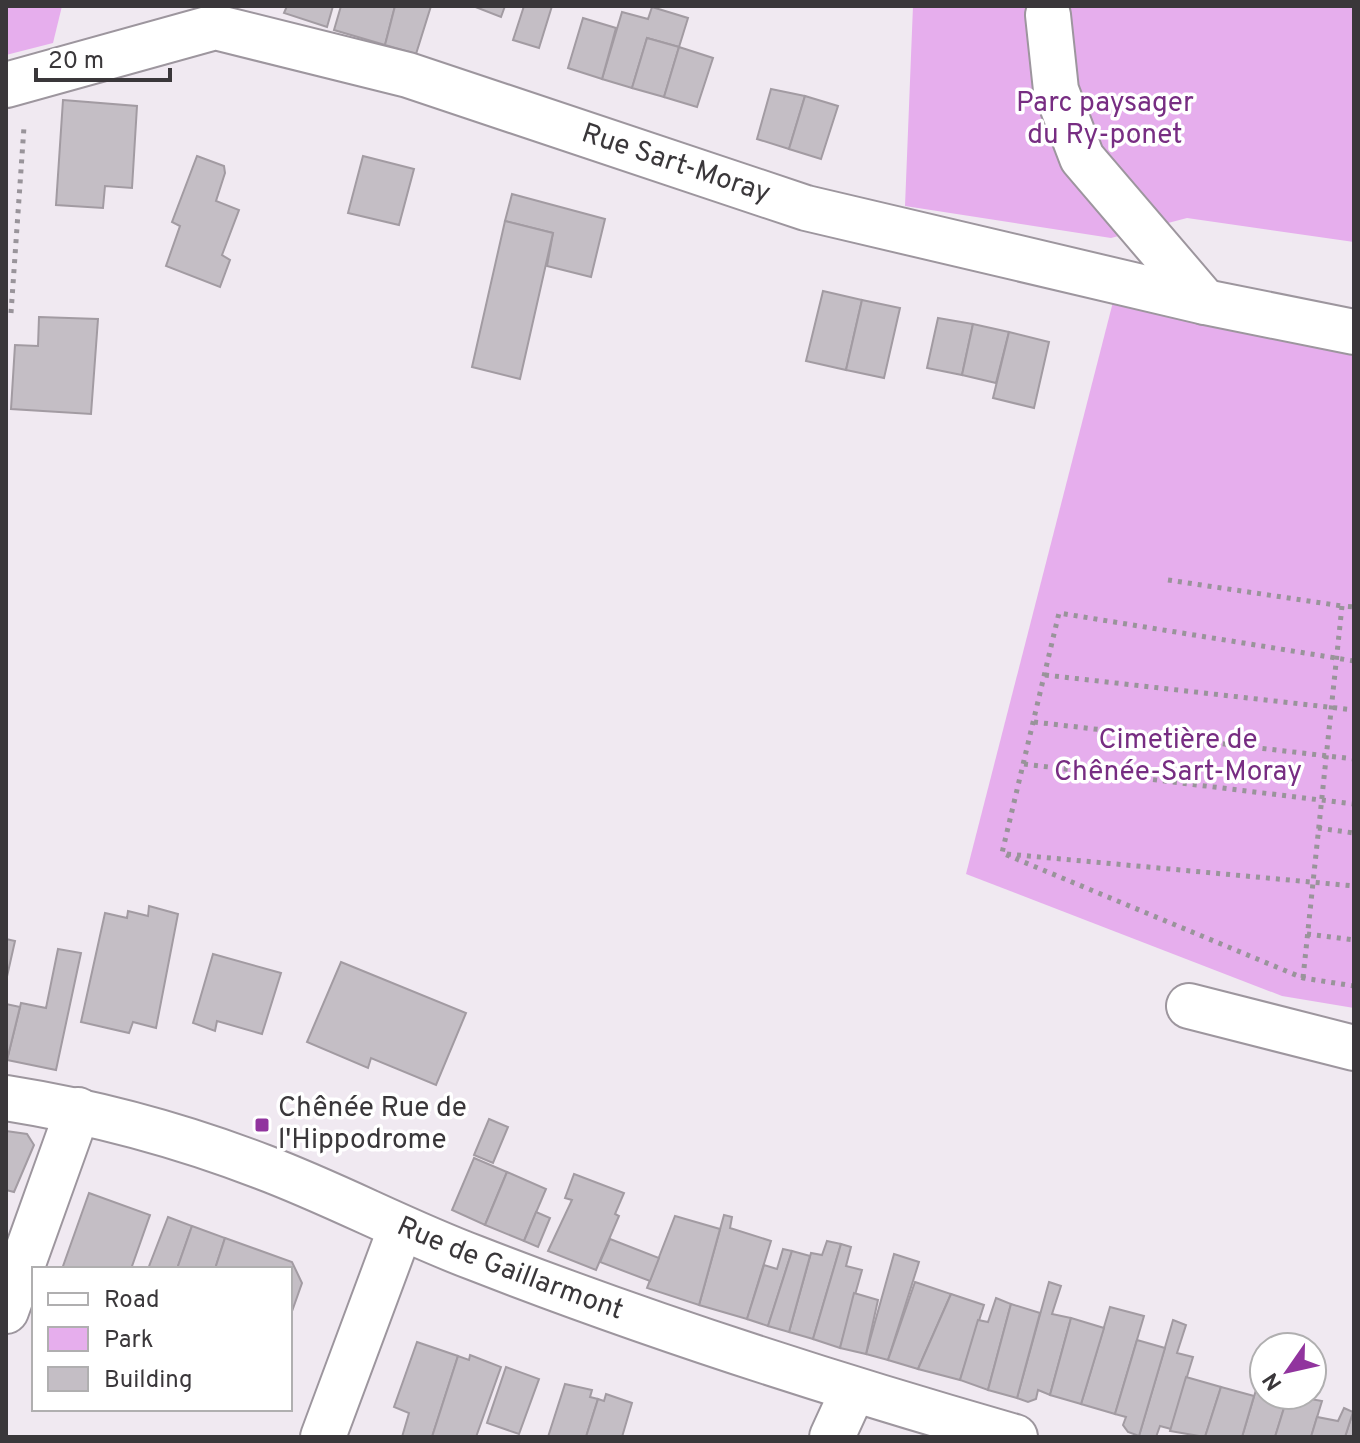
<svg xmlns="http://www.w3.org/2000/svg" width="1360" height="1443" font-family="Overpass,sans-serif">
	<rect width="100%" height="100%" fill="#f0e9f1"/>
	<g fill="#e6aeed">
		<polygon points="6,6 62,6 53,43 6,55"/>
		<polygon points="913,6 1354,6 1354,242 1187,218 1111,238 905,206"/>
		<polygon points="1114,298 1354,356 1354,1008 1282,996 966,874"/>
	</g>
	<g fill="#c4bec5" stroke="#a29ba2" stroke-width="2">
		<polygon points="287,6 333,6 327,27 284,13"/>
		<polygon points="341,6 395,6 385,45 334,30"/>
		<polygon points="395,6 431,6 416,54 385,45"/>
		<polygon points="473,6 505,6 501,17"/>
		<polygon points="524,6 552,6 539,48 513,40"/>
		<polygon points="652,7 688,18 679,47 647,38 632,88 602,79 622,12 648,19"/>
		<polygon points="583,18 616,28 602,79 568,68"/>
		<polygon points="647,38 679,47 664,97 632,88"/>
		<polygon points="679,47 713,58 697,107 664,97"/>
		<polygon points="771,89 805,96 789,149 757,139"/>
		<polygon points="805,96 838,106 821,159 789,149"/>
		<polygon points="63,100 137,106 132,188 105,186 103,208 56,205"/>
		<polygon points="197,156 224,166 225,173 216,201 239,210 222,255 230,260 220,287 166,266 180,226 172,222"/>
		<polygon points="363,156 414,169 399,225 348,213"/>
		<polygon points="512,194 605,219 591,277 547,266 553,233 505,221"/>
		<polygon points="505,221 553,233 520,379 472,367"/>
		<polygon points="823,291 862,300 846,370 806,361"/>
		<polygon points="862,300 900,308 884,378 846,370"/>
		<polygon points="39,317 98,319 91,414 11,409 15,345 38,346"/>
		<polygon points="938,318 973,324 962,375 927,368"/>
		<polygon points="973,324 1009,332 996,383 962,375"/>
		<polygon points="1009,332 1049,342 1034,408 993,398"/>
		<polygon points="149,906 178,914 156,1028 133,1022 129,1033 81,1022 105,913 127,918 128,911 148,916"/>
		<polygon points="6,939 15,941 6,981"/>
		<polygon points="58,949 81,953 56,1070 7,1060 21,1003 46,1008"/>
		<polygon points="213,954 281,973 262,1034 217,1021 215,1031 193,1023"/>
		<polygon points="341,962 466,1013 436,1085 371,1058 368,1068 307,1042"/>
		<polygon points="6,1004 20,1007 7,1060 6,1060"/>
		<polygon points="489,1119 508,1127 493,1163 474,1155"/>
		<polygon points="6,1131 27,1134 34,1145 14,1192 6,1190"/>
		<polygon points="474,1158 507,1172 485,1225 452,1210"/>
		<polygon points="507,1172 546,1189 524,1241 485,1225"/>
		<polygon points="574,1174 624,1193 615,1214 619,1216 596,1270 548,1251 572,1200 565,1198"/>
		<polygon points="89,1193 150,1215 131,1269 62,1269"/>
		<polygon points="536,1212 550,1218 538,1247 524,1241"/>
		<polygon points="724,1215 732,1217 730,1228 771,1241 747,1319 699,1305"/>
		<polygon points="675,1216 720,1229 699,1305 647,1288"/>
		<polygon points="168,1217 192,1226 177,1269 148,1269"/>
		<polygon points="192,1226 225,1238 215,1269 177,1269"/>
		<polygon points="225,1238 292,1262 302,1283 290,1317 290,1269 215,1269"/>
		<polygon points="610,1239 659,1258 650,1281 600,1262"/>
		<polygon points="827,1241 841,1244 813,1339 789,1332 811,1253 822,1255"/>
		<polygon points="841,1244 851,1247 846,1266 862,1270 840,1348 813,1339"/>
		<polygon points="783,1249 792,1251 768,1326 747,1319 764,1265 777,1269"/>
		<polygon points="792,1251 810,1256 789,1332 768,1326"/>
		<polygon points="894,1254 919,1262 888,1360 866,1354"/>
		<polygon points="915,1282 951,1294 918,1369 888,1360"/>
		<polygon points="1049,1282 1061,1286 1052,1314 1071,1318 1050,1395 1038,1390 1036,1399 1028,1402 1017,1398"/>
		<polygon points="854,1293 878,1300 866,1354 840,1348"/>
		<polygon points="951,1294 984,1305 960,1380 918,1369"/>
		<polygon points="996,1298 1011,1304 988,1390 960,1380 978,1320 988,1322"/>
		<polygon points="1011,1304 1040,1313 1017,1398 988,1390"/>
		<polygon points="1110,1307 1144,1316 1115,1414 1081,1404"/>
		<polygon points="1071,1318 1104,1328 1081,1404 1050,1395"/>
		<polygon points="1173,1320 1186,1325 1177,1353 1193,1357 1171,1429 1160,1426 1156,1437 1142,1437 1139,1436"/>
		<polygon points="1137,1340 1165,1348 1139,1436 1128,1432 1123,1425 1126,1417 1115,1414"/>
		<polygon points="417,1342 458,1356 432,1437 402,1437 409,1413 394,1407"/>
		<polygon points="470,1355 501,1367 476,1437 432,1437 458,1356 469,1360"/>
		<polygon points="1264,1363 1264,1395 1288,1395 1275,1437 1242,1437"/>
		<polygon points="506,1367 539,1379 519,1434 487,1423"/>
		<polygon points="1186,1377 1221,1387 1205,1437 1170,1431"/>
		<polygon points="565,1384 592,1390 590,1397 598,1399 586,1437 548,1437"/>
		<polygon points="1221,1387 1254,1396 1242,1437 1205,1437"/>
		<polygon points="606,1394 632,1403 622,1437 586,1437 598,1399 604,1401"/>
		<polygon points="1288,1395 1322,1401 1311,1437 1275,1437"/>
		<polygon points="1354,1407 1354,1437 1345,1437 1353,1412"/>
		<polygon points="1344,1408 1353,1412 1345,1437 1311,1437 1317,1417 1338,1421"/>
	</g>
	<g fill="none" stroke-linecap="round" stroke-linejoin="round">
		<g stroke="#9d969e" stroke-width="48">
			<g id="minor">
				<polyline points="1048,15 1056,90 1082,158 1205,302"/>
				<path id="s1" d="M6 85 215 27 408 75 806 208 1205 302 1354 332"/>
				<polyline points="1189,1006 1354,1048"/>
				<path id="s2" d="M6 1098C94 1112 180 1135 263 1167 335 1194 403 1231 475 1258 652 1327 833 1385 1015 1437"/>
				<polyline points="6,1311 78,1110"/>
				<polyline points="323,1437 400,1230"/>
				<polyline points="832,1437 853,1391"/>
			</g>
		</g>
		<g stroke="#99949a" stroke-width="5" stroke-dasharray="4 6" stroke-linecap="butt">
			<polyline points="11,313 24,127"/>
			<polyline points="1168,580 1342,606"/>
			<polyline points="1354,661 1059,613 1002,853 1303,978 1354,986"/>
			<polyline points="1045,675 1354,710"/>
			<polyline points="1034,722 1354,759"/>
			<polyline points="1024,764 1354,804"/>
			<polyline points="1318,828 1354,833"/>
			<polyline points="1007,854 1354,886"/>
			<polyline points="1307,934 1354,940"/>
			<polyline points="1303,978 1342,606 1354,607"/>
		</g>
		<use href="#minor" stroke="#fff" stroke-width="44"/>
	</g>
	<rect fill="#91349e" stroke="#fff" stroke-width="3" x="254" y="1117" width="16" height="16" rx="4"/>
	<g text-anchor="middle" dominant-baseline="central" stroke-width="7" stroke-linejoin="round" paint-order="stroke">
		<g font-size="28" fill="#772d82" stroke="#fff">
			<text x="1105" y="104">Parc paysager<tspan x="1105" dy="32">du Ry-ponet</tspan></text>
			<text x="1178" y="741">Cimetière de<tspan x="1178" dy="32">Chênée-Sart-Moray</tspan></text>
		</g>
		<g font-size="28" fill="#3a373a" stroke="#fff">
			<text stroke="none"><textPath href="#s1" startOffset="698">Rue Sart-Moray</textPath></text>
			<text stroke="none"><textPath href="#s2" startOffset="534">Rue de Gaillarmont</textPath></text>
		</g>
		<g font-size="28" fill="#3a373a" stroke="#fff" text-anchor="start">
			<text x="278" y="1109">Chênée Rue de<tspan x="278" dy="32">l'Hippodrome</tspan></text>
		</g>
	</g>
	<rect width="1360" height="1443" fill="none" stroke="#3a373a" stroke-width="16"/>
	<rect x="32" y="1267" width="260" height="144" fill="#ffffff" stroke="#b0afb0" stroke-width="2"/>
	<rect x="48" y="1293" width="40" height="12" fill="#ffffff" stroke="#b0afb0" stroke-width="2"/>
	<text x="104" y="1307" font-size="24" fill="#3a373a">Road</text>
	<rect x="48" y="1327" width="40" height="24" fill="#e6aeed" stroke="#b0afb0" stroke-width="2"/>
	<text x="104" y="1347" font-size="24" fill="#3a373a">Park</text>
	<rect x="48" y="1367" width="40" height="24" fill="#c4bec5" stroke="#b0afb0" stroke-width="2"/>
	<text x="104" y="1387" font-size="24" fill="#3a373a">Building</text>
	<g transform="translate(1288 1371) rotate(236)"><circle r="38" fill="#ffffff" stroke="#b0afb0" stroke-width="2"/>
	<path d="M0-6L14 30L0 20L-14 30Z" fill="#91349e"/>
	<text y="-12" font-size="22" font-weight="bold" text-anchor="middle" fill="#3a373a">N</text>
	</g>
	<path d="M36 68v12h134v-12" fill="none" stroke="#3a373a" stroke-width="4"/>
	<text x="48" y="68" font-size="24" fill="#3a373a" stroke="#ffffff" stroke-width="6" paint-order="stroke">20 m</text>
</svg>
